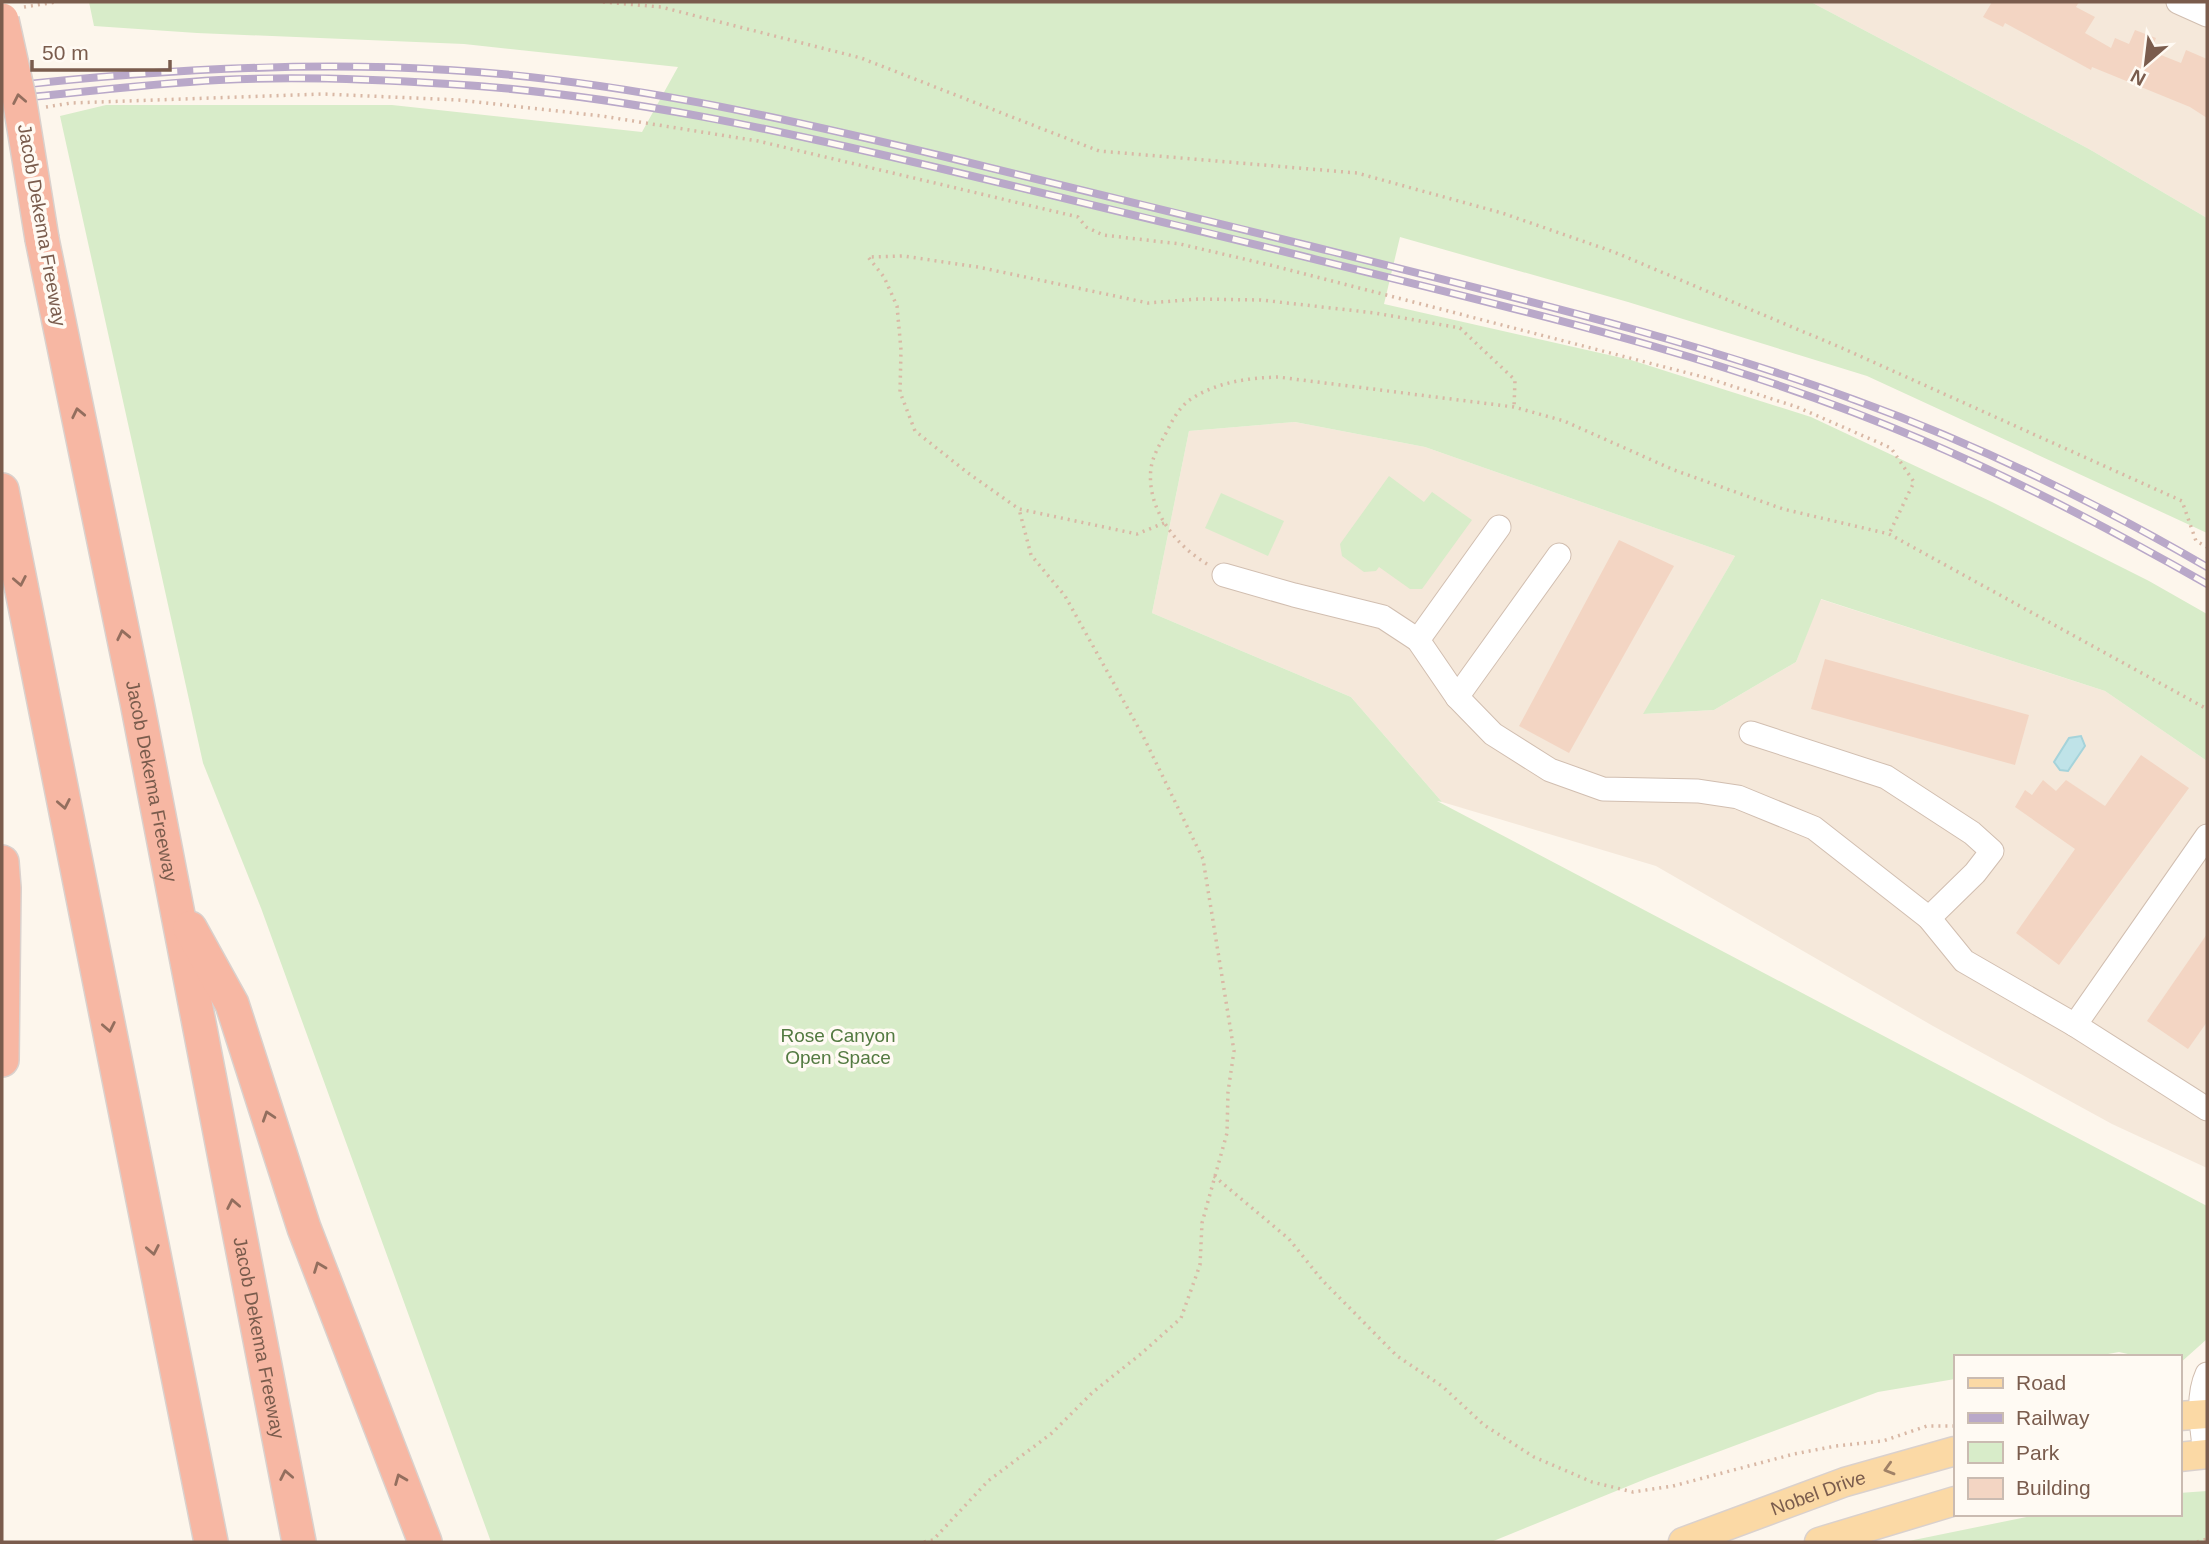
<svg xmlns="http://www.w3.org/2000/svg" width="2209" height="1544" font-family="Helvetica,sans-serif">
	<rect width="100%" height="100%" fill="#fdf6ec"/>
	<g fill="#f5e8da">
		<polygon points="1811,2 2207,2 2207,218 2089,149"/>
		<polygon points="1295,422 1425,447 1735,556 1644,714 1714,710 1796,662 1820,599 2105,691 2207,761 2207,1168 2112,1124 1933,1026 1656,866 1442,802 1351,697 1152,613 1189,431"/>
	</g>
	<g fill="#d8ecc9">
		<polygon points="89,2 1811,2 2089,149 2207,218 2207,533 1867,376 1628,302 1400,237 1384,304 1631,360 1811,417 1992,502 2149,581 2207,614 2207,761 2105,691 1821,599 1796,662 1714,710 1643,714 1735,556 1425,447 1295,422 1189,431 1152,613 1351,697 1442,802 1437,801 2207,1206 2207,1339 2179,1364 2179,1357 2141,1357 2119,1352 2092,1357 1955,1357 1955,1379 1878,1392 1648,1478 1491,1542 491,1542 261,908 203,763 60,116 106,105 392,105 642,132 678,67 464,44 197,33 94,26"/>
		<polygon points="1389,476 1424,502 1432,492 1472,520 1422,589 1410,589 1379,567 1376,571 1364,572 1342,556 1340,544"/>
		<polygon points="1221,493 1284,521 1268,556 1205,528"/>
		<polygon points="2207,1491 2207,1542 1904,1542 2041,1514 2179,1514 2179,1493"/>
	</g>
	<polygon fill="#bfe3e8" stroke="#a5d3da" stroke-width="2" points="2081,736 2085,746 2068,771 2060,770 2054,762 2069,738"/>
	<g fill="#f3d5c3">
		<polygon points="1992,2 2079,2 2076,7 2095,17 2085,33 2111,48 2115,38 2129,44 2135,30 2156,38 2151,51 2181,63 2186,50 2207,59 2207,118 2190,107 2092,67 2091,70 2005,23 2003,27 1983,17"/>
		<polygon points="1619,540 1674,566 1569,753 1519,726"/>
		<polygon points="1825,659 2029,715 2015,765 1811,709"/>
		<polygon points="2141,755 2189,788 2059,965 2016,933 2075,849 2015,807 2025,790 2032,795 2043,780 2056,791 2066,780 2105,806"/>
		<polygon points="2207,934 2207,1022 2188,1049 2147,1021"/>
	</g>
	<g fill="none" stroke-linecap="round" stroke-linejoin="round">
		<g stroke="#d1beb0" stroke-width="25">
			<g id="minor">
				<polyline points="2178,2 2207,15"/>
				<polyline points="1224,575 1294,595 1383,617 1418,640 1457,697 1493,734 1550,770 1603,789 1698,791 1738,797 1814,828 1929,918 1964,961 2075,1025 2207,1109"/>
				<polyline points="1418,640 1499,527"/>
				<polyline points="1457,697 1559,555"/>
				<polyline points="1751,733 1886,777 1972,833 1992,851 1975,873 1929,918"/>
				<polyline points="2075,1025 2207,836"/>
				<path d="M2205 1454C2202 1428 2196 1398 2207 1374"/>
			</g>
		</g>
		<g stroke="#dad1cd" stroke-width="31">
			<g id="major">
				<polyline points="2179,1416 2207,1414"/>
				<polyline points="2179,1457 2207,1454"/>
				<path id="s1" d="M1683 1542 1845 1482 1955 1451"/>
				<polyline points="1819,1542 1955,1501"/>
			</g>
		</g>
		<g stroke="#dad1cd" stroke-width="36">
			<g id="highway">
				<path id="s2" d="M42 239 137 702 299 1542"/>
				<polyline points="2,490 211,1542"/>
				<polyline points="2,862 4,888 2,1060"/>
				<polyline points="190,928 232,1004 304,1228 425,1542"/>
			</g>
		</g>
		<g stroke="#d9b8a5" stroke-width="3.5" stroke-dasharray="2 5" stroke-linecap="butt">
			<polyline points="603,2 661,7 861,58 1099,151 1357,173 1502,213 1614,252 1842,348 2182,501 2196,541 2207,547"/>
			<polyline points="24,7 56,2"/>
			<polyline points="46,107 71,103 323,94 459,100 602,116 758,141 1078,217 1086,227 1103,235 1180,244 1274,266 1707,378 1797,407 1891,448 1914,482 1889,534"/>
			<polyline points="1164,523 1137,534 1019,509 968,473 915,431 900,392 901,350 897,306 884,277 868,257 903,256 978,267 1148,303 1198,299 1261,300 1375,313 1460,328 1515,380 1514,407"/>
			<path d="M1207 564C1175 545 1146 508 1151 468 1153 455 1160 444 1166 433 1172 421 1179 407 1191 399 1217 382 1248 378 1278 377L1514 407 1564 421 1674 470 1783 509 1889 534 2207 709"/>
			<polyline points="1214,1176 1289,1239 1322,1280 1397,1356 1442,1386 1484,1425 1534,1457 1592,1482 1633,1492 1673,1486 1794,1454 1836,1446 1883,1441 1927,1426 1955,1426"/>
			<polyline points="924,1542 933,1540 988,1481 1052,1433 1093,1392 1142,1353 1181,1318 1200,1265 1202,1223 1227,1133 1228,1092 1234,1051 1203,859 1143,736 1098,655 1065,596 1031,555 1019,509"/>
			<polyline points="2197,1542 2207,1539"/>
		</g>
		<use href="#minor" stroke="#fff" stroke-width="23"/>
		<use href="#major" stroke="#fbd9a5" stroke-width="28"/>
		<use href="#highway" stroke="#f7b7a3" stroke-width="33"/>
		<g stroke="#b9a8c9" stroke-width="8">
			<g id="rail">
				<path d="M2 87C151 70 299 61 449 70 617 80 783 118 946 157 1068 187 1191 216 1314 247 1495 293 1679 335 1855 400 1977 444 2095 502 2207 567"/>
				<path d="M2 100C74 93 146 84 219 80 295 76 373 79 449 84 617 94 783 131 947 170 1058 197 1170 223 1282 251 1496 305 1716 352 1920 439 2019 481 2114 531 2207 584"/>
			</g>
		</g>
		<use href="#rail" stroke="#fffaf3" stroke-width="5" stroke-dasharray="16" stroke-linecap="butt"/>
		<g stroke="#dad1cd" stroke-width="36" stroke-linecap="butt">
			<polyline id="highway-bridge" points="2,20 19,97 42,239"/>
		</g>
		<use href="#highway-bridge" stroke="#f7b7a3" stroke-width="33"/>
	</g>
	<defs><path id="oneway-chevron" d="M-2-3.5L2.5 0L-2 3.5" fill="none" stroke-width="1.6" stroke-linecap="round" stroke-linejoin="round" transform="scale(1.75)"/></defs>
	<g stroke="#936e5e">
		<use href="#oneway-chevron" transform="translate(19 99) rotate(-101)"/>
		<use href="#oneway-chevron" transform="translate(78 413) rotate(-102)"/>
		<use href="#oneway-chevron" transform="translate(20 581) rotate(79)"/>
		<use href="#oneway-chevron" transform="translate(123 635) rotate(-102)"/>
		<use href="#oneway-chevron" transform="translate(64 804) rotate(79)"/>
		<use href="#oneway-chevron" transform="translate(109 1027) rotate(79)"/>
		<use href="#oneway-chevron" transform="translate(268 1116) rotate(-108)"/>
		<use href="#oneway-chevron" transform="translate(233 1204) rotate(-101)"/>
		<use href="#oneway-chevron" transform="translate(153 1250) rotate(79)"/>
		<use href="#oneway-chevron" transform="translate(319 1267) rotate(-111)"/>
		<use href="#oneway-chevron" transform="translate(286 1475) rotate(-101)"/>
		<use href="#oneway-chevron" transform="translate(400 1479) rotate(-112)"/>
	</g>
	<use stroke="#a18267" href="#oneway-chevron" transform="translate(1889 1469) rotate(164)"/>
	<g text-anchor="middle" dominant-baseline="central" stroke-width="7" stroke-linejoin="round" paint-order="stroke">
		<g font-size="19" fill="#7a5c4d" stroke="#fffaf3">
			<text transform="translate(42 225) rotate(80)">Jacob Dekema Freeway</text>
			<text stroke="none"><textPath href="#s2" startOffset="553">Jacob Dekema Freeway</textPath></text>
			<text stroke="none"><textPath href="#s2" startOffset="1120">Jacob Dekema Freeway</textPath></text>
			<text stroke="none"><textPath href="#s1" startOffset="144">Nobel Drive</textPath></text>
		</g>
		<g font-size="19" fill="#537a41" stroke="#fffaf3">
			<text x="838" y="1035">Rose Canyon<tspan x="838" dy="22">Open Space</tspan></text>
		</g>
	</g>
	<rect width="2209" height="1544" fill="none" stroke="#7a5c4d" stroke-width="7"/>
	<rect x="1954" y="1355" width="228" height="161" fill="#fffaf3" stroke="#cabbb1" stroke-width="2"/>
	<rect x="1968" y="1378" width="35" height="10" fill="#fbd9a5" stroke="#cabbb1" stroke-width="2"/>
	<text x="2016" y="1390" font-size="21" fill="#7a5c4d">Road</text>
	<rect x="1968" y="1413" width="35" height="10" fill="#b9a8c9" stroke="#cabbb1" stroke-width="2"/>
	<text x="2016" y="1425" font-size="21" fill="#7a5c4d">Railway</text>
	<rect x="1968" y="1442" width="35" height="21" fill="#d8ecc9" stroke="#cabbb1" stroke-width="2"/>
	<text x="2016" y="1460" font-size="21" fill="#7a5c4d">Park</text>
	<rect x="1968" y="1478" width="35" height="21" fill="#f3d5c3" stroke="#cabbb1" stroke-width="2"/>
	<text x="2016" y="1495" font-size="21" fill="#7a5c4d">Building</text>
	<g transform="translate(2146 63) rotate(208)" stroke="#fffaf3" stroke-width="5" paint-order="stroke">
	<path d="M0-5L12 26L0 18L-12 26Z" fill="#7a5c4d"/>
	<text y="-10" font-size="19" font-weight="bold" text-anchor="middle" fill="#7a5c4d">N</text>
	</g>
	<path d="M32 60v10h138v-10" fill="none" stroke="#7a5c4d" stroke-width="3.5"/>
	<text x="42" y="60" font-size="21" fill="#7a5c4d" stroke="#fffaf3" stroke-width="5" paint-order="stroke">50 m</text>
</svg>
